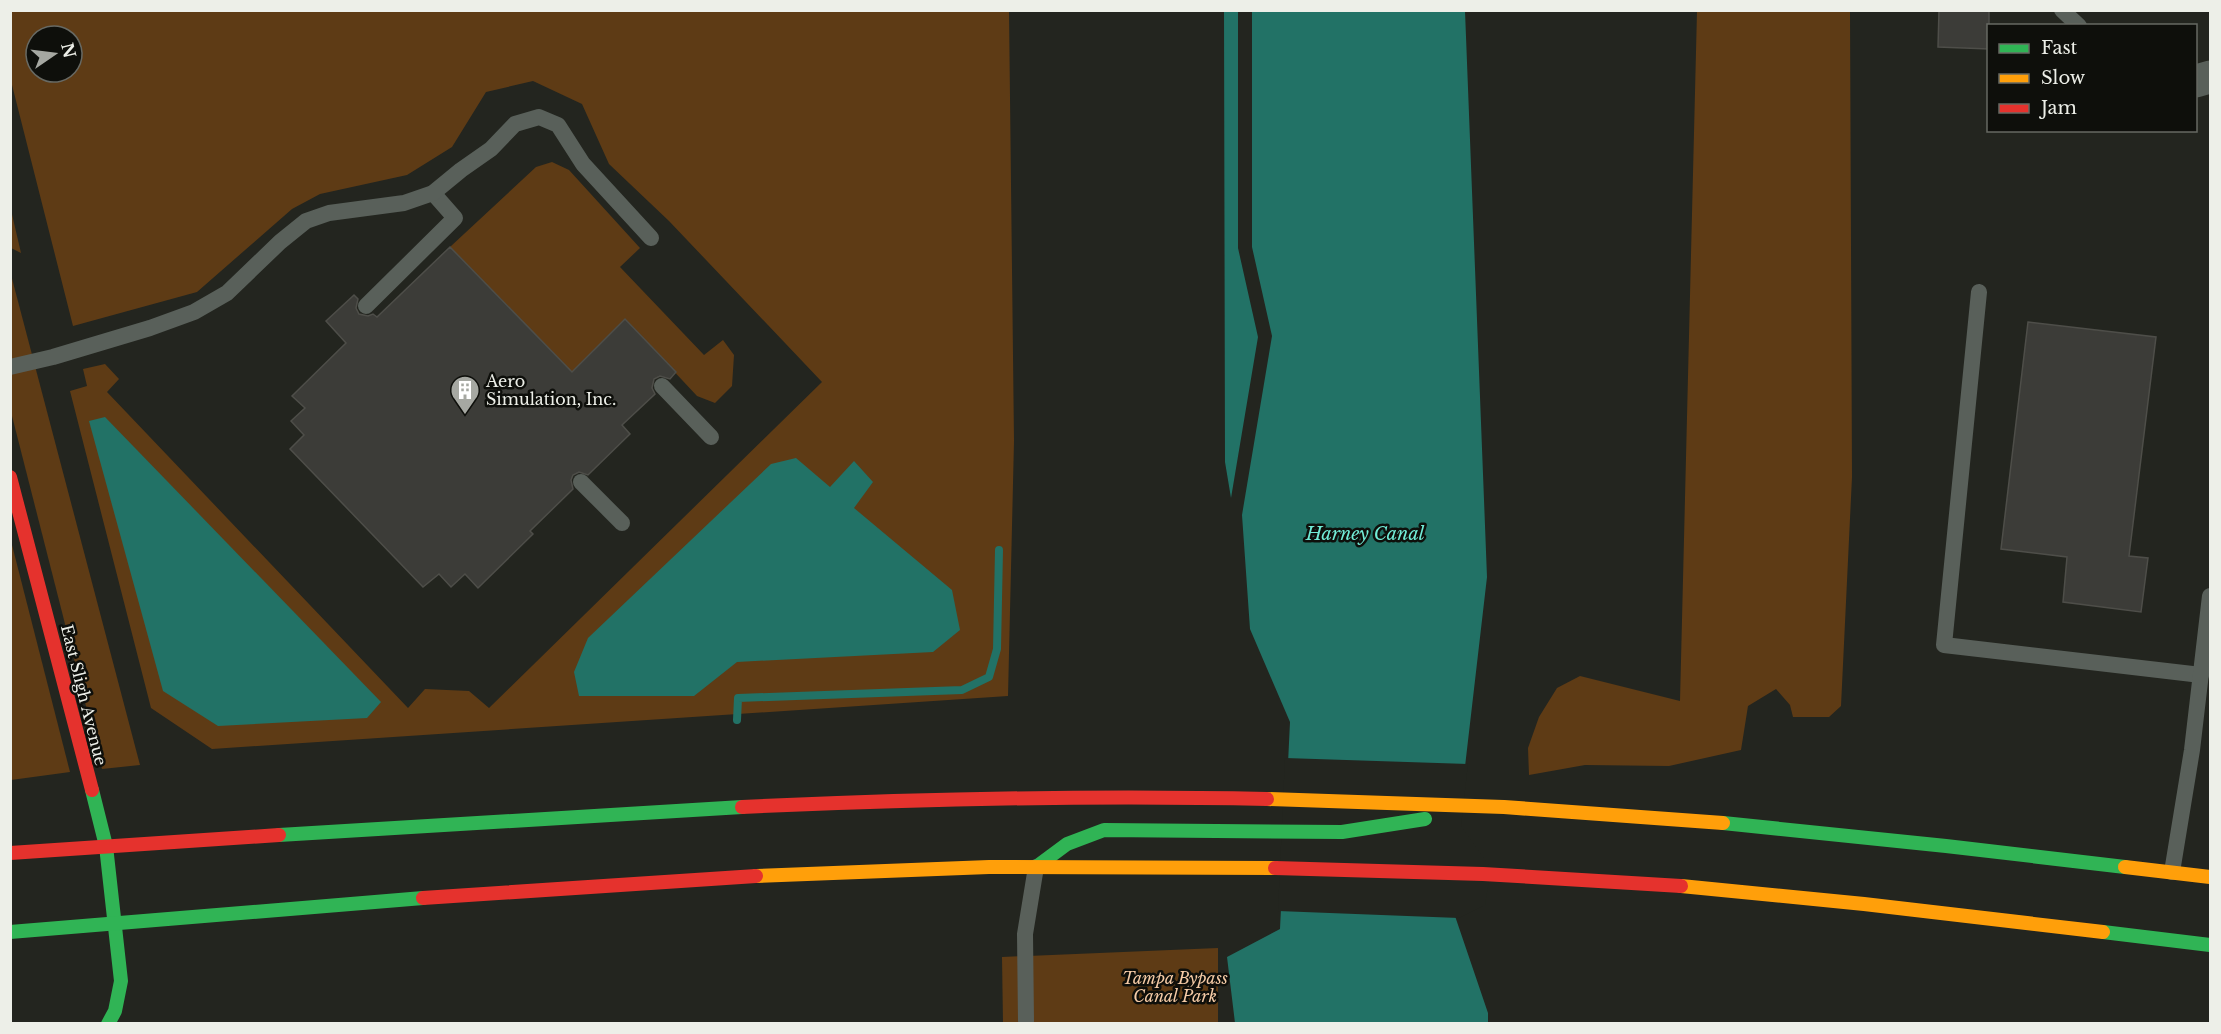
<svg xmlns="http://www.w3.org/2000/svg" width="2221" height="1034" font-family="'Libre Baskerville',serif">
	<rect width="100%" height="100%" fill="#23251f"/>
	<g fill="#5e3b15" fill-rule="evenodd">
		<path d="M10 11H1009L1014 441 1008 696 212 749 151 708 70 391 87 386 83 369 105 364 119 379 107 392 408 708 425 689 469 691 489 708 822 382 669 221 609 164 582 104 533 81 486 92 452 147 407 175 320 194 292 209 197 292 73 326 11 81ZM36 36H72V72H36Z"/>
		<polygon points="1697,11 1850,11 1852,477 1841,706 1829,717 1793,717 1790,705 1776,689 1748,706 1741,750 1669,766 1585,765 1529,775 1528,748 1539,717 1557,688 1580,676 1680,701"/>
		<polygon points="552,162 569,170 640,248 620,267 704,355 723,340 734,355 732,386 715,403 697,396 625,319 572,372 450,247 536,167"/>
		<polygon points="11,210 21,253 11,248"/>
		<polygon points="10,271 140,765 102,769 11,412"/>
		<polygon points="11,541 70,772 11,780"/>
		<polygon points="1218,948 1218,1023 1003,1023 1002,957"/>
	</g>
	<g fill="#227266">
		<polygon points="1224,11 1238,11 1238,248 1258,337 1231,498 1225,462"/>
		<polygon points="1252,11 1465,11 1487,577 1458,827 1455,916 1488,1013 1488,1023 1235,1023 1227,957 1280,929 1290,722 1250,629 1242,515 1272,336 1252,247"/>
		<polygon points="105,417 381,702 367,718 218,726 163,691 89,421"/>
		<polygon points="796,458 830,487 854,461 873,482 854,508 952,590 960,630 933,652 737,662 694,696 579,696 574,672 588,638 771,464"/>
	</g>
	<polygon fill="#23251f" points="1285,758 1468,764 1461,826 1491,868 1485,905 1459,918 1278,911"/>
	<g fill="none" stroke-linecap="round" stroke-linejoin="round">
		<polyline stroke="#227266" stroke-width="8" points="737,720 738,698 962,690 989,677 997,649 999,550"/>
	</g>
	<g fill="#3c3c38" stroke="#4e4e49" stroke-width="1.5">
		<polygon points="1939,10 1989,10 1989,49 1938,47"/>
		<polygon points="450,247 572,372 625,319 676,372 670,379 660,376 654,379 652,388 655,394 622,425 630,434 588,475 579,472 573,475 571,480 573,489 530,531 533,534 478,588 465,574 451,587 439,574 423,587 290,449 304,435 291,421 305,408 292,396 346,343 326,321 354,295 358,299 356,308 359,314 368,316 373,314 377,317"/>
		<polygon points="2028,322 2156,337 2129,556 2148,558 2141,612 2063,602 2067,557 2001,549"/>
	</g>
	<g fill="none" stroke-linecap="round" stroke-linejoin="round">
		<g stroke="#59605a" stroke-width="16">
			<polyline points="2062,10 2079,26"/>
			<polyline points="1979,292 1944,645 2201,675"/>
			<polyline points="366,306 455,218 433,193"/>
			<polyline points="10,367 53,357 150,328 194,312 227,293 280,242 306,221 329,213 404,203 433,193 461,170 491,149 515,124 539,117 558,125 583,164 651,238"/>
			<polyline points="662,386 711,437"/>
			<polyline points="581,482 622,523"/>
			<polyline points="2172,872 2192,750 2210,596"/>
			<polyline points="1026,1021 1025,934 1036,867"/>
		</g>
		<polyline stroke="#59605a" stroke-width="33" points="2196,81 2210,77"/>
		<g stroke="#30b455" stroke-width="14">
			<polyline points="92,790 106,846 121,981 115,1011 108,1024"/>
			<polyline points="1723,823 1946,846 2125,867"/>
			<polyline points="279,835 742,807"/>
			<polyline points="1036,867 1067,844 1104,830 1342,832 1425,819"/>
			<polyline points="10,932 423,898"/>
			<polyline points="2103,932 2210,945"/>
		</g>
		<g stroke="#ff9f0a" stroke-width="14">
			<polyline points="1267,799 1504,807 1723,823"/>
			<polyline points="2125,867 2210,877"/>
			<polyline points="756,876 989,867 1275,868"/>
			<polyline points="1681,886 1864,904 2103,932"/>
		</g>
		<g stroke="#e5322d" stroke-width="14">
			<polyline points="10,477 92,790"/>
			<path d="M742 807C917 799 1092 795 1267 799"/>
			<polyline points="10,853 279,835"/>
			<polyline points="1275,868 1483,874 1681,886"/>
			<polyline points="423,898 756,876"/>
		</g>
	</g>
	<defs>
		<g id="building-pin" transform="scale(1.5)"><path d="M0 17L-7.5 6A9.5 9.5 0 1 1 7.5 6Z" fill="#a6a8a2" stroke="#0e0f0b"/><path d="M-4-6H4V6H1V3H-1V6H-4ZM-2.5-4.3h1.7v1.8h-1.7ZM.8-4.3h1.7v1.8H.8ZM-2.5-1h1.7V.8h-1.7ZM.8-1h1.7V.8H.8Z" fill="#fff"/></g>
	</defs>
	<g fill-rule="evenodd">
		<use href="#building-pin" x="465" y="390"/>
	</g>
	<g text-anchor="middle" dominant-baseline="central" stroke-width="5" stroke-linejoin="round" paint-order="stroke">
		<g font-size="16" fill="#edefe8" stroke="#0e0f0b" text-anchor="start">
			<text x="486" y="381">Aero<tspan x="486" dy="18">Simulation, Inc.</tspan></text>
		</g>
		<g font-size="16" fill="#edefe8" stroke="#0e0f0b">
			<text transform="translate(84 695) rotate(76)">East Sligh Avenue</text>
		</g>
		<g font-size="16" font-style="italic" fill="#f5cba6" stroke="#0e0f0b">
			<text x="1175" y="978">Tampa Bypass<tspan x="1175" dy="18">Canal Park</tspan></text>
		</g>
		<g font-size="18" font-style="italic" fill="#72ecd7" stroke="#0e0f0b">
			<text x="1365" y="534">Harney Canal</text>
		</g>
	</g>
	<rect width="2221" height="1034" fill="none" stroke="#edefe8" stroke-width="24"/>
	<rect x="1987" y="24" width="210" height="108" fill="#0e0f0b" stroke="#676963" stroke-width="1.5"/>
	<rect x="1999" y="44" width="30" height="9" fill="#30b455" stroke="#676963" stroke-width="1.5"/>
	<text x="2041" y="54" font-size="18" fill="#edefe8">Fast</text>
	<rect x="1999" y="74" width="30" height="9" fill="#ff9f0a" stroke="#676963" stroke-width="1.5"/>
	<text x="2041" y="84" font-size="18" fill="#edefe8">Slow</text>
	<rect x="1999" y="104" width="30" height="9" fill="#e5322d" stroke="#676963" stroke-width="1.5"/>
	<text x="2041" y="114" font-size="18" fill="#edefe8">Jam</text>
	<g transform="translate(54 54) rotate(76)"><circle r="28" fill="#0e0f0b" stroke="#676963" stroke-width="1.5"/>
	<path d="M0-4.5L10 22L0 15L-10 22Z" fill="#a6a8a2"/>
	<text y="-9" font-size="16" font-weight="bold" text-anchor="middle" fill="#edefe8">N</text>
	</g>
</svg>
